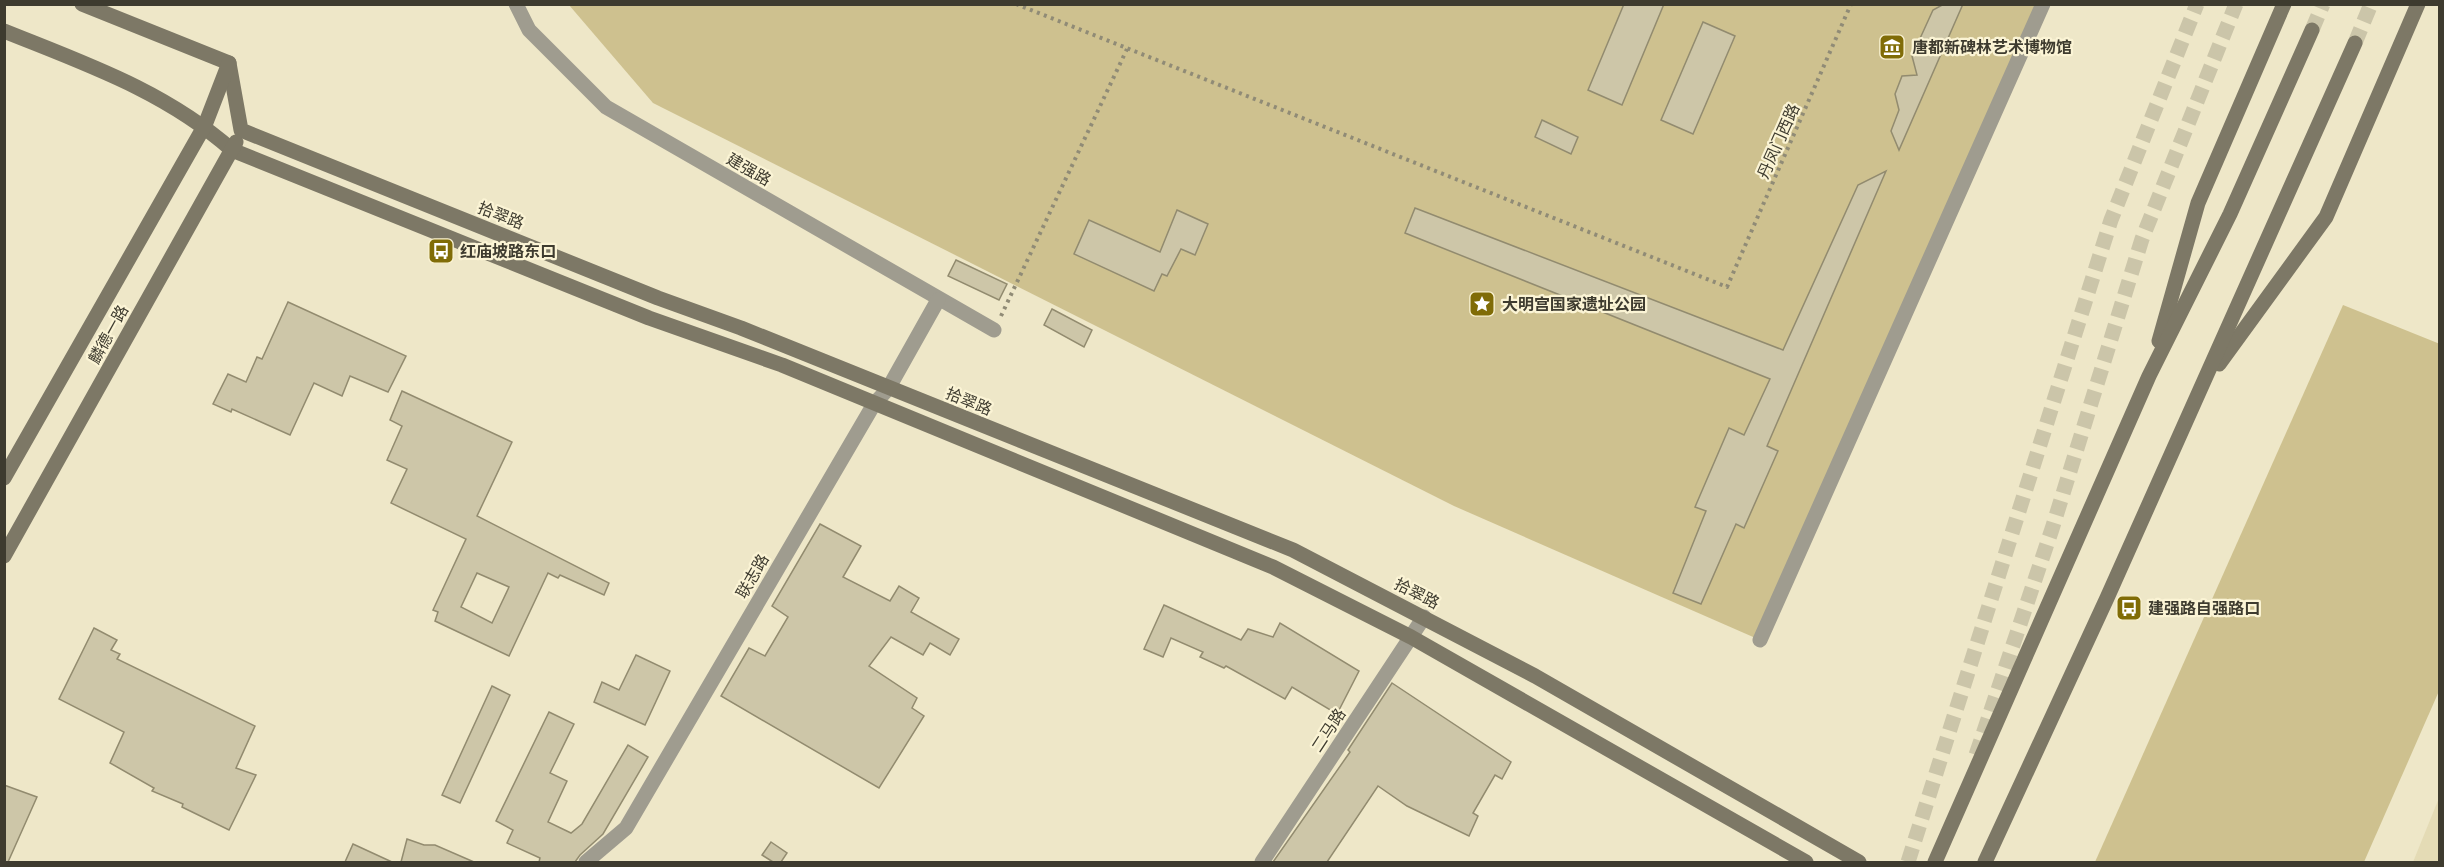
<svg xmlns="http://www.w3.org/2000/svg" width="2444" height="867" font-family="Inter,'Noto Sans SC',sans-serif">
	<rect width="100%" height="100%" fill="#eee7c8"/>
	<polygon fill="#e4dbb5" points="2439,798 2439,862 2413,862"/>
	<g fill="#cec18f">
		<polygon points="569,5 2045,5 1760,640 1454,506 653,103"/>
		<polygon points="2343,305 2440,344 2439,691 2364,862 2095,862"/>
	</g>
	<g fill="#cdc6a8" stroke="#928b6f" stroke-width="1.5" fill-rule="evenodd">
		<polygon points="1624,4 1664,4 1622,105 1588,90"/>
		<polygon points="1944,4 1963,4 1899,150 1891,131 1899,110 1895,94 1902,76 1917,75 1912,56 1933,10"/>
		<polygon points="1703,22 1735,36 1693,134 1661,120"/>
		<polygon points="1542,120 1578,137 1571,154 1535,137"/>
		<polygon points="1886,171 1767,446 1778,451 1744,528 1736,524 1701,604 1673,593 1706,511 1695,507 1729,428 1744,435 1770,379 1405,233 1415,208 1783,350 1858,185"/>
		<polygon points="1177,210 1208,224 1195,255 1181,249 1167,276 1162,274 1154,291 1074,254 1089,220 1160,252"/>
		<polygon points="956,260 1007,284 999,300 948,276"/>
		<polygon points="288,302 406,356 388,392 350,376 342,396 314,383 290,435 232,409 231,412 213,404 228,374 246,382 257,357 262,359"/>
		<polygon points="1052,309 1092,330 1084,347 1044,325"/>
		<path d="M402 391 512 442 477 516 609 583 604 595 560 575 558 578 548 573 509 656 435 621 438 612 433 610 466 539 391 503 407 469 387 460 402 426 390 420ZM477 573 509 587 492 623 461 607Z"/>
		<polygon points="820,524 861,546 843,577 890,601 899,586 919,598 911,612 959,639 950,655 930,643 923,655 891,637 869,666 917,698 912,708 924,716 879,788 721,696 749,648 765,656 788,617 772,606"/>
		<polygon points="1164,605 1241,640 1248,629 1273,637 1280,623 1359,671 1337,714 1292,687 1285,699 1226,666 1224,668 1200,657 1203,652 1171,638 1163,657 1144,649"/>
		<polygon points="94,628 117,640 111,650 120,654 117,659 255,726 236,768 256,775 229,830 182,807 183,804 152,791 154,788 110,763 124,732 59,699"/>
		<polygon points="636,655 670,671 645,725 594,702 602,682 619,690"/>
		<polygon points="1392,683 1511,762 1502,779 1495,775 1473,813 1478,816 1469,836 1407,806 1378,786 1327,862 1273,862 1350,752 1348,750"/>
		<polygon points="492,686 510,695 460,803 442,795"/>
		<polygon points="549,712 574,724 550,773 567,781 548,822 571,833 582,824 628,745 648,757 603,834 580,855 575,862 539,862 540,858 507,843 513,830 496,821"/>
		<polygon points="4,785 37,797 8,862 4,862"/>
		<polygon points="407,839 424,845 435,845 474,862 401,862"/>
		<polygon points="771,842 787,853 781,862 773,862 762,855"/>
		<polygon points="353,844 392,862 345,862"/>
	</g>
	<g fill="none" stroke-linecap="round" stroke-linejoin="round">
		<g stroke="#cbc5a9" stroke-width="15" stroke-dasharray="15 8" stroke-linecap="butt">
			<polyline points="2312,30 2323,4"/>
			<polyline points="2355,43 2371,4"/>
			<polyline points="1976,755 2052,529 2142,239 2236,4"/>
			<polyline points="1908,862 2111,220 2197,4"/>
		</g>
		<g stroke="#908b76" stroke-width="4" stroke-dasharray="3 4.5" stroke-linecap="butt">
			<polyline points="1016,4 1727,287 1851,4"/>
			<polyline points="1001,316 1127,49"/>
		</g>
		<g stroke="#9f9c8f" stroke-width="15">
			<polyline points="516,4 529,30 606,107 994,330"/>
			<polyline points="1760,640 2043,4"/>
			<polyline points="586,862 626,828 874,404 888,389 938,300"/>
			<polyline points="1262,862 1424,617"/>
		</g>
		<g stroke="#7d7866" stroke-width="15">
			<polyline points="82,4 229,63 241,130 658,298 741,328 1293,550 1535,676 1859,862"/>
			<path d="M4 31C86 64 165 91 232 150L649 318 782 365 1273 567 1411 637 1806 862"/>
			<polyline points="2159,341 2198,203 2284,4"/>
			<polyline points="2219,364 2326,217 2418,4"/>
			<polyline points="4,478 205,125 229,63"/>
			<polyline points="4,556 236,142"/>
			<polyline points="1935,862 2149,376 2230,214 2312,30"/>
			<polyline points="1985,862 2107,598 2355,43"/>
		</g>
	</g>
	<defs>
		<g id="museum-square" transform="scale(1.35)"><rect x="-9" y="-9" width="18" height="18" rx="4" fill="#806c07" stroke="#fbf4d5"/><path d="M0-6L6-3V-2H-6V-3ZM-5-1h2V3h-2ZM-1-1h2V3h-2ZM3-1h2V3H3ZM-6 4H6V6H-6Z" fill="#fff"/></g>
		<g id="bus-square" transform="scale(1.35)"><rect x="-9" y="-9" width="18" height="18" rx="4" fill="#806c07" stroke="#fbf4d5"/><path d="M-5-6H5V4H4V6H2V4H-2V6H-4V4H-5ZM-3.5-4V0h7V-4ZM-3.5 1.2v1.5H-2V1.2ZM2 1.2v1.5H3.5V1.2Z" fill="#fff"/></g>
		<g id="sight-square" transform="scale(1.35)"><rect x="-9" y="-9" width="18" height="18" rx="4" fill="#806c07" stroke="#fbf4d5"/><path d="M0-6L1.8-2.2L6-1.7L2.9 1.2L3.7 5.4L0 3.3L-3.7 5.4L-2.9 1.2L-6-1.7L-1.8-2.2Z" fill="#fff"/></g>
	</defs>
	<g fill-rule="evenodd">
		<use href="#museum-square" x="1892" y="47"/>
		<use href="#bus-square" x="441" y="251"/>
		<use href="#sight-square" x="1482" y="304"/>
		<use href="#bus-square" x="2129" y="608"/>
	</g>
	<g text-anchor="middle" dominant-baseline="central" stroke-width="4.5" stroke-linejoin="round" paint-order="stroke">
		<g font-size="16" font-weight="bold" fill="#3e3b2f" stroke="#fbf4d5" text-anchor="start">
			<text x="1912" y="47">唐都新碑林艺术博物馆</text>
			<text x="460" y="251">红庙坡路东口</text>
			<text x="1502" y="304">大明宫国家遗址公园</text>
			<text x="2148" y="608">建强路自强路口</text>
		</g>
		<g font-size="16" fill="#3e3b2f" stroke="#fbf4d5">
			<text transform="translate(1778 141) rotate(-66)">丹凤门西路</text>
			<text transform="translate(749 169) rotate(30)">建强路</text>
			<text transform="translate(501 215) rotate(21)">拾翠路</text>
			<text transform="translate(108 334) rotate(-61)">麟德一路</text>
			<text transform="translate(969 401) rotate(22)">拾翠路</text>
			<text transform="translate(752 576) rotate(-60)">联志路</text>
			<text transform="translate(1417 593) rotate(27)">拾翠路</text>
			<text transform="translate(1328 730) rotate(-57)">二马路</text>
		</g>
	</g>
	<rect width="2444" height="867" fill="none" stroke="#3e3b2f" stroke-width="12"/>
</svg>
